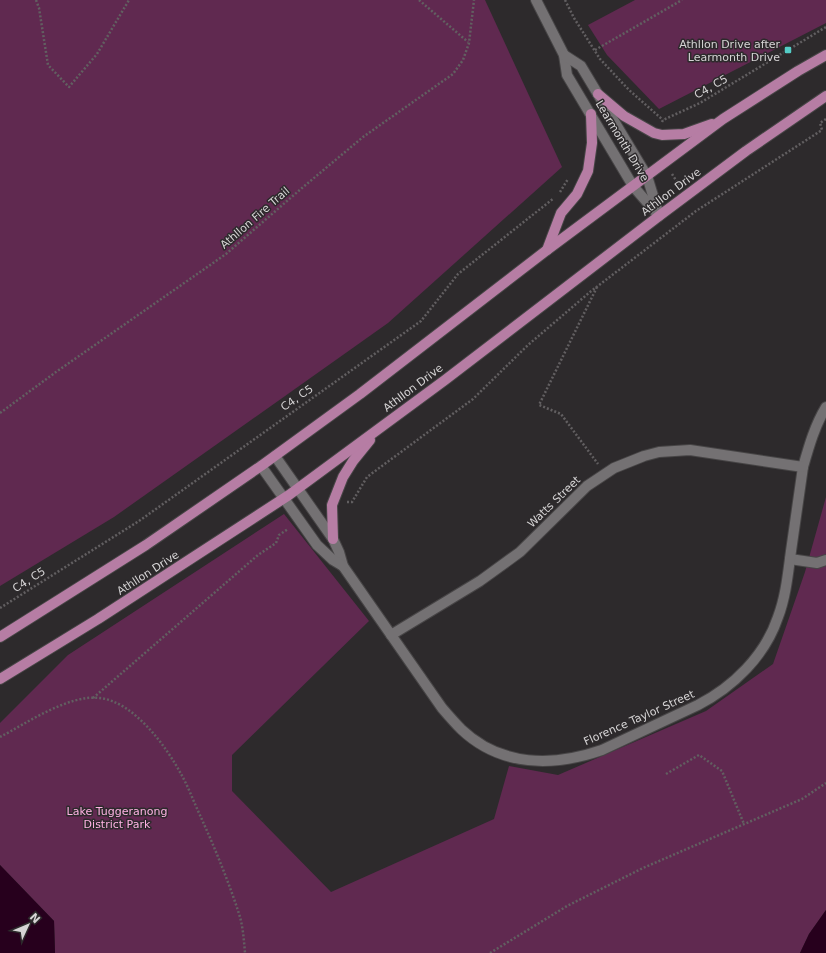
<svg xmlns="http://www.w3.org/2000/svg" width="826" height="953" font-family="'DejaVu Sans',sans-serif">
	<rect width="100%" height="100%" fill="#2d2a2c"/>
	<g fill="#602950">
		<polygon points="0,0 485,0 562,167 388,323 114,517 0,586"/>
		<polygon points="635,0 826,0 826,23 659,109 607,55 588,25"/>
		<polygon points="826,497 826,910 809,934 800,953 55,953 54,921 0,865 0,723 68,655 284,514 369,621 232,755 232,791 331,892 494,819 509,766 558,775 706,711 773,664 805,572"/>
	</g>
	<g fill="#27001d">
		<polygon points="0,865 54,921 55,953 0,953"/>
		<polygon points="826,910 826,953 800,953 809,934"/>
	</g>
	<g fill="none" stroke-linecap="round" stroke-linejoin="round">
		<g stroke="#474546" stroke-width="12">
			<polyline id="service" points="790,559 817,563 826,560"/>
		</g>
		<g stroke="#474546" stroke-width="12">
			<g id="minor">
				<path d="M275 456 333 539 339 552 343 566 442 708C448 715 454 722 461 729 501 767 553 767 602 750L698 705C733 687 765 656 778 617 786 596 788 573 791 551 795 523 799 495 803 467 809 446 815 425 826 407"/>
				<polyline points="261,466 317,545 333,560 343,566"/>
				<polyline points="391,635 480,581 520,552 587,486 614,468 644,456 659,452 690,450 803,467"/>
			</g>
		</g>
		<g stroke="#474546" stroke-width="12">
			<g id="tertiary">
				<polyline points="536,0 564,55 567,75 633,186 659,216"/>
				<polyline points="564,55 581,66 647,176 658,212"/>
			</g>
		</g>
		<g stroke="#474546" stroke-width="12">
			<g id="primary">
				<polyline points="598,94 624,116 654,133 662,135 684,134 712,124"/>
				<polyline points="547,250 561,213 577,194 588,171 592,143 591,114"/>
				<polyline points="333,539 332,505 343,477 353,461 370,440"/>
				<polyline points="0,637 146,545 261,466 360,394 547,250 723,119 798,71 826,55"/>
				<polyline points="0,679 98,619 289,495 445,380 659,216 746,151 826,96"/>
			</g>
		</g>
		<g stroke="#625f61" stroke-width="2.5" stroke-dasharray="2 2" stroke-linecap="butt">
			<polyline points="36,0 39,8 48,65 69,87 97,54 129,0"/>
			<polyline points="419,0 468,42"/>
			<polyline points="565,0 574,18 600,59 629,90 663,120"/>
			<polyline points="595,50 682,0"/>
			<polyline points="662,122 663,120 700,103 826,27"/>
			<polyline points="672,174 679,185"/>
			<polyline points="560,192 568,179"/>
			<polyline points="597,287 539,405 561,414 598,464"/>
			<polyline points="0,413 56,372 226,254 302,188 363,137 453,74 463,60 469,43 474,0"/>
			<polyline points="347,502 352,502 367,477 473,399 528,345 590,292 696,211 822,130 820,123 826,119"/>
			<polyline points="0,608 139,521 421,321 458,274 554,198"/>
			<polyline points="93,698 258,555 276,543 279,535 288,529"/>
			<path d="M0 737C27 723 69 694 100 698 134 702 166 746 181 774 188 786 193 800 199 813 214 846 229 882 240 917 243 928 244 941 245 953"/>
			<polyline points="666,774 699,755 722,771 744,824"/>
			<polyline points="490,953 567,906 643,868 802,799 826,783"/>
		</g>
		<use href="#service" stroke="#747173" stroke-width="10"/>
		<use href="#minor" stroke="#747173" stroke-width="10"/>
		<use href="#tertiary" stroke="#747173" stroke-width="10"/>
		<use href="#primary" stroke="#b67da4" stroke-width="10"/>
	</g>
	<rect fill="#54cdc7" stroke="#2d2a2c" stroke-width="1.5" x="784" y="46" width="8" height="8" rx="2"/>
	<g text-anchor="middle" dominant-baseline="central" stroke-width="3" stroke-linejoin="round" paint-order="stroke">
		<g font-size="11" fill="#d6d4d5" stroke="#2d2a2c" text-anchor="end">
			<text x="780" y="44">Athllon Drive after<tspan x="780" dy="13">Learmonth Drive</tspan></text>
		</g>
		<g font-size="11" fill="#d6d4d5" stroke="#2d2a2c">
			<text transform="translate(711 87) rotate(-30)">C4, C5</text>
			<text transform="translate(622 141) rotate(59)">Learmonth Drive</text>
			<text transform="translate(671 192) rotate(-37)">Athllon Drive</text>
			<text transform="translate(255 218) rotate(-41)">Athllon Fire Trail</text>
			<text transform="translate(413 388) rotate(-37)">Athllon Drive</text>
			<text transform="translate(297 398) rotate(-35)">C4, C5</text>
			<text transform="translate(554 502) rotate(-44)">Watts Street</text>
			<text transform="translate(148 573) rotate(-33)">Athllon Drive</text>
			<text transform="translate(29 580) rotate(-32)">C4, C5</text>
			<text transform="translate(639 718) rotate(-24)">Florence Taylor Street</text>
		</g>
		<g font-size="11" fill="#ffb2e4" stroke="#2d2a2c">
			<text x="117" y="811">Lake Tuggeranong<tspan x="117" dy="13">District Park</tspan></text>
		</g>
	</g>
	<g transform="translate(28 925) rotate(46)" stroke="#2d2a2c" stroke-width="3" paint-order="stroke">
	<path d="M0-3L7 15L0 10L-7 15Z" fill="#d6d4d5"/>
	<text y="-6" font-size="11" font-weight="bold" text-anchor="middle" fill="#d6d4d5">N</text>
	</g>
</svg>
